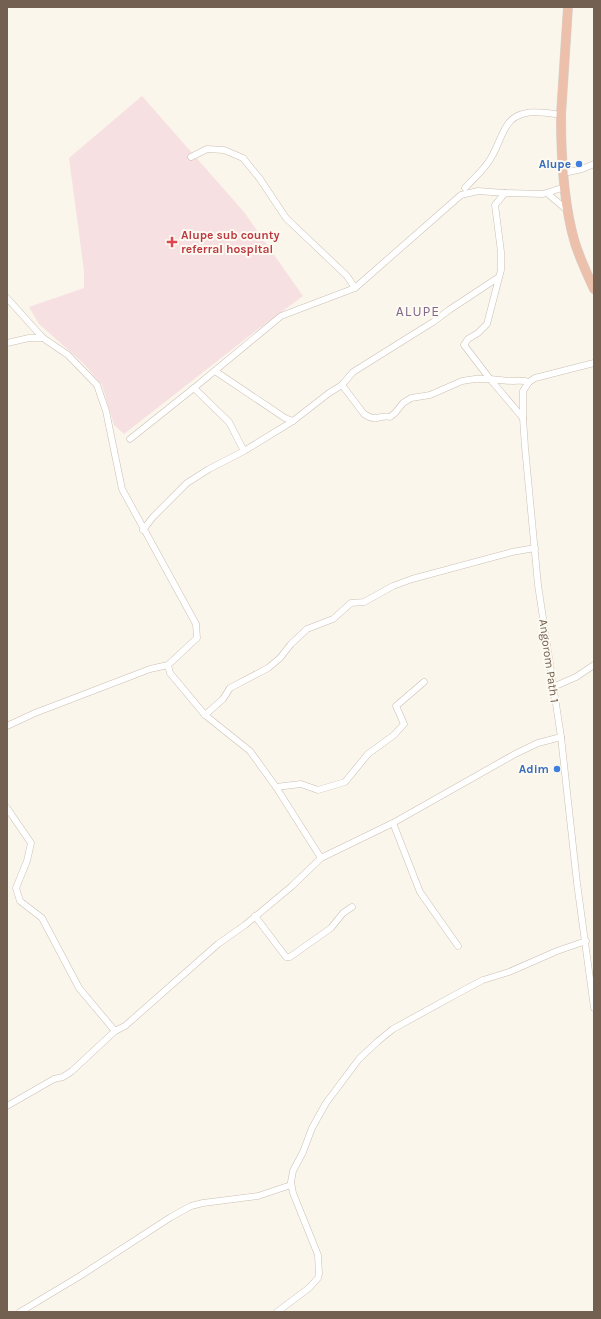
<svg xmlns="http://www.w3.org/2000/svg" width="601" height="1319" font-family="Karla,sans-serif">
	<rect width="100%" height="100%" fill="#faf6ec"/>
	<polygon fill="#f7e0e1" points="142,96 244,212 303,296 257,330 124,434 114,425 102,385 83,363 39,324 29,307 84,288 84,271 69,158"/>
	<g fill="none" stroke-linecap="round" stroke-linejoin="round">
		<g stroke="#ccbfb3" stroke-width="7">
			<g id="minor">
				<polyline points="191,157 207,149 224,150 243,158 260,179 286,218 347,276 355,288"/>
				<polyline points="564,173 582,169 594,164"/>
				<path d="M465 188C474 178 485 169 491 158 497 148 500 137 506 127 517 107 542 112 561 115"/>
				<polyline points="547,193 567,210"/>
				<polyline points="7,298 43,338 68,355 97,385 106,411 122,489 196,624 197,638 168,665 170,673 205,715 250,751 276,787 321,858 393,823 515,754 538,743 561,737"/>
				<polyline points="7,343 29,338 43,338"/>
				<polyline points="594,363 535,378 529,382 523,391 523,418 525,447 538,585 561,737 577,883 594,1008"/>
				<polyline points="215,371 285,418 293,421"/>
				<path d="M529 382C523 380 519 381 513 381 505 381 498 380 490 379L464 345 468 339 478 333 487 324 501 270V252L495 205 505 193 543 194 565 187"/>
				<polyline points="342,385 353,372 433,322 449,310 499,277"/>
				<polyline points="194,388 229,422 244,451"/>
				<polyline points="130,439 194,388 281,316 355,288 461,195 478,191 505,193"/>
				<path d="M143 530 153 517 187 483 209 469 244 451 293 421 329 393 342 385 364 414C377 423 380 414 390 417L395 413 403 403 411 398 430 395 462 381 475 379H490L523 418"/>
				<polyline points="553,687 576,677 594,665"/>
				<polyline points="205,715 223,699 230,688 268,668 280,658 291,644 307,629 333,619 351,603 364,602 393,586 412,579 512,552 535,548"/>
				<polyline points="7,726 35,713 150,669 168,665"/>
				<polyline points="276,787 301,784 318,790 345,782 368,754 394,735 404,724 396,706 424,682"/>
				<polyline points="7,808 31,843 27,861 16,888 20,901 42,918 79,988 115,1031"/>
				<polyline points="393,823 420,892 458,946"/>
				<polyline points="255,916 286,957 290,957 331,928 343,913 352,907"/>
				<polyline points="7,1106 54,1079 63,1077 72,1071 115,1031 125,1026 218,944 245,925 292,886 321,858"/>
				<polyline points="20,1312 80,1276 171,1217 191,1206 203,1203 258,1196 291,1185"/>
				<polyline points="277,1312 309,1288 318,1278 319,1274 318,1255 293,1193 291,1182 293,1171 303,1152 312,1128 326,1103 359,1059 377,1042 393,1029 462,991 483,980 509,972 557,951 586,941"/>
			</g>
		</g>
		<g stroke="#d8d2ce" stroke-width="10">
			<path id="highway" d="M568 7 561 115C561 157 563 203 575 243 580 259 587 274 594 289"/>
		</g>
		<use href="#minor" stroke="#fff" stroke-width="6"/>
		<use href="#highway" stroke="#edc0ab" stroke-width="9"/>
	</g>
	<g fill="#3f7fe0" stroke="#fdfaf2" stroke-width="1.5">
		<circle cx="579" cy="164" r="4"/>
		<circle cx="557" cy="769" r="4"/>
	</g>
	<path fill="#e0444e" stroke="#fdfaf2" stroke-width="1.5" d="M170 236h4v4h4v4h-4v4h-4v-4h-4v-4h4z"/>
	<g text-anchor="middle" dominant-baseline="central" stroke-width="4" stroke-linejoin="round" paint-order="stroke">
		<g font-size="12" font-weight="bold" fill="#366cbe" stroke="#fdfaf2" text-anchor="end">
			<text x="571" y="164">Alupe</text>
			<text x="549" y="769">Adim</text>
		</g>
		<g font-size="12" font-weight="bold" fill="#be3a42" stroke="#fdfaf2" text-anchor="start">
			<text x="181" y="235">Alupe sub county<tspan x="181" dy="14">referral hospital</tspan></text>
		</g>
		<g font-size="12" fill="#736051" stroke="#fdfaf2">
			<text transform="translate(549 661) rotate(82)">Angorom Path 1</text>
		</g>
		<g font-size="14" letter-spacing="1" fill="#84698e" stroke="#fdfaf2">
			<text x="418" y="311">ALUPE</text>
		</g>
	</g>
	<rect width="601" height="1319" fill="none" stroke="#736051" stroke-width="16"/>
</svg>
